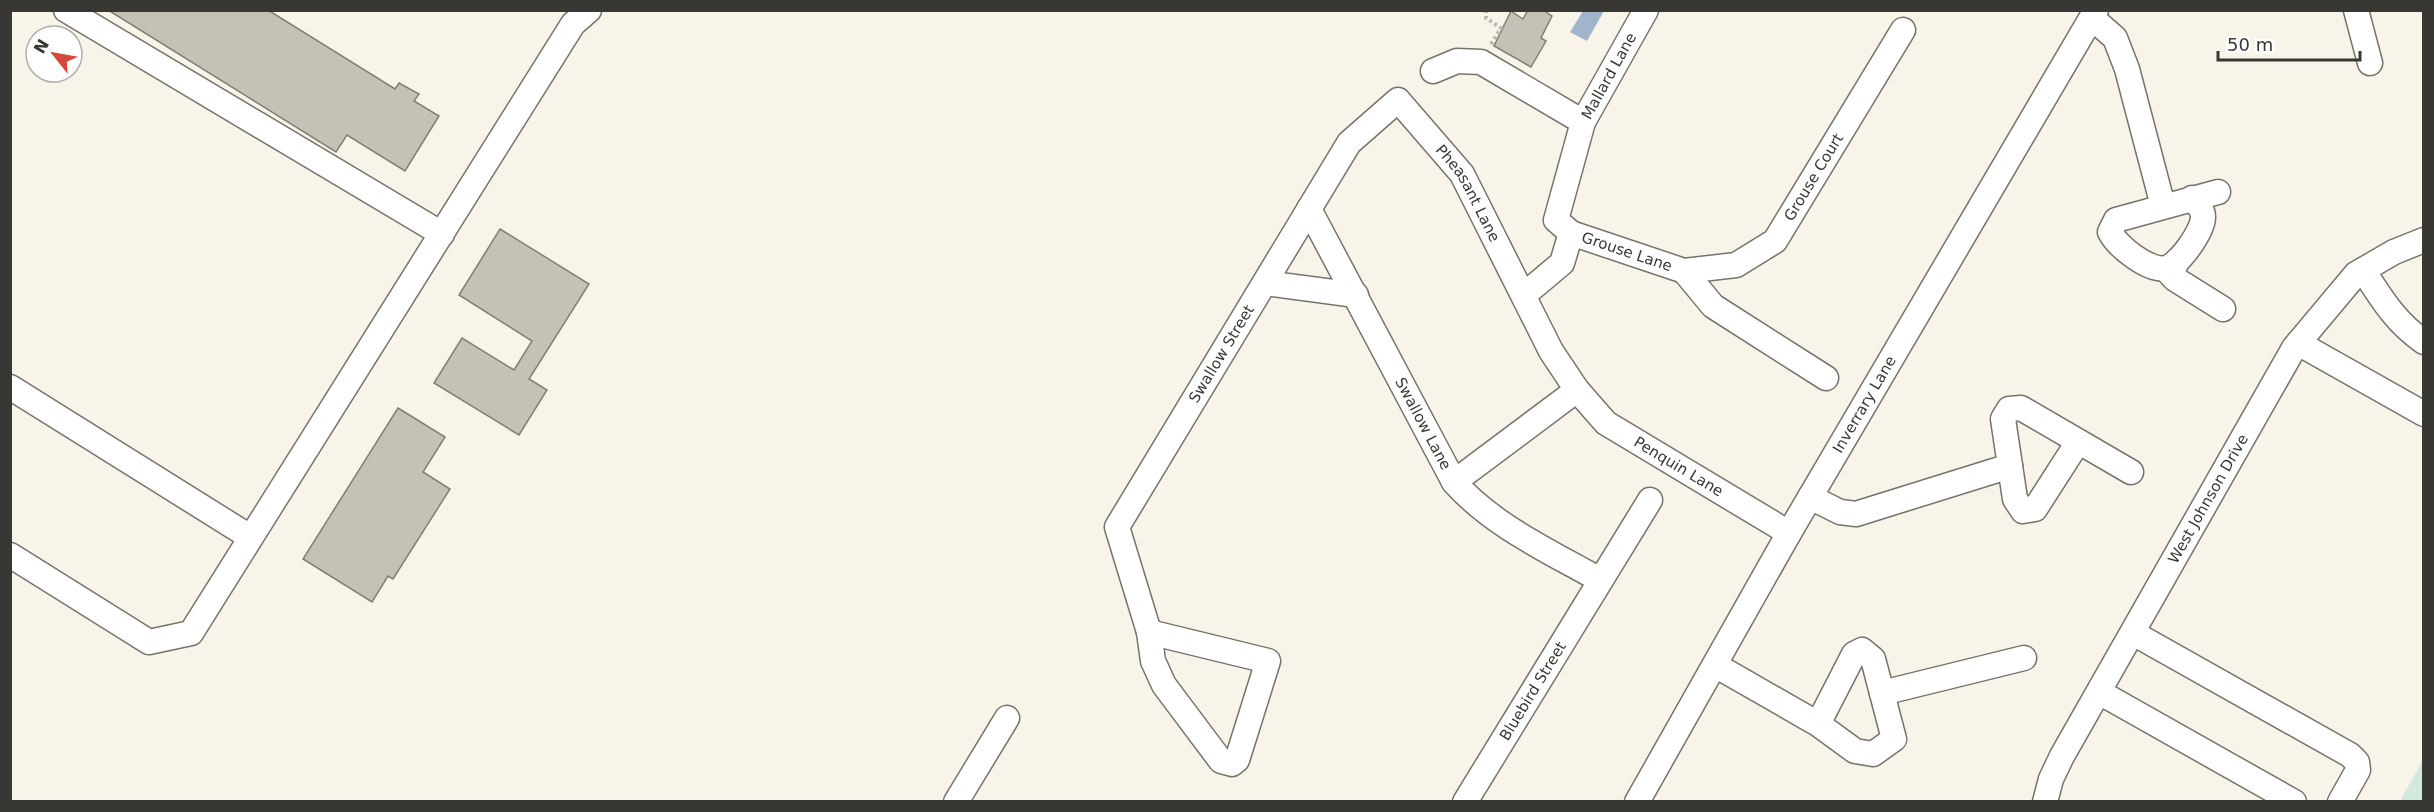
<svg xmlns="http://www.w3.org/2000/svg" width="2434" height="812" font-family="'DejaVu Sans',sans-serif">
	<rect width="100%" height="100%" fill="#f8f4ea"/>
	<polygon fill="#d4e9de" points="2423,760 2423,801 2400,801"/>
	<polygon fill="#a0b5cd" points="1583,11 1604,11 1587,41 1570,32"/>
	<g fill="#c5c1b7" stroke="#817e74" stroke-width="1.5">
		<polygon points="108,10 268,10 395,89 399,83 419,94 414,101 439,116 405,171 347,135 336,152"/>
		<polygon points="1528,10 1543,10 1552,16 1541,38 1546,41 1531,67 1494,46 1511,11 1523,19"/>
		<polygon points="500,229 589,284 529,379 547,390 519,435 434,383 462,338 514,370 532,341 459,295"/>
		<polygon points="398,408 445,437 423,472 450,489 393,579 388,576 372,602 303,559"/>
	</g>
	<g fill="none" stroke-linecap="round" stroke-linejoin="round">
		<g stroke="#77736a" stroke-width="27">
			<g id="minor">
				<polyline points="66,10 442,234"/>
				<path id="s1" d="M1646 10 1583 122 1556 220 1571 233 1684 271 1736 265 1775 241 1903 30"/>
				<polyline points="2356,10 2370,63"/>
				<polyline points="2092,18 2115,38 2127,69 2163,206"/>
				<polyline points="1433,71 1457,61 1481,62 1583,122"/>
				<path d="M2192 198C2197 203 2203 209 2203 217 2203 231 2179 265 2166 268 2149 272 2117 246 2110 232L2116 220 2218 192"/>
				<path id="s2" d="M1309 209 1454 482C1493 526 1549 551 1600 580"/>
				<polyline points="2177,261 2171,275 2175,279 2223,309"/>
				<path d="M2363 270C2381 298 2396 323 2424 342"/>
				<polyline points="1684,271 1713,306 1826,378"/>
				<polyline points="1265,283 1356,295"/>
				<polyline points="1524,295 1562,263 1571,233"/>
				<polyline points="2298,343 2424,414"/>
				<polyline points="10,387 250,537"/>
				<polyline points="2078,442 2035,509 2023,511 2015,499 2003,419 2009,409 2021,408 2131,472"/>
				<polyline points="1454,482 1577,390"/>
				<polyline points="1810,497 1840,512 1856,514 2010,466"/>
				<polyline points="10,555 149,642 191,633 573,24 589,10"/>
				<path id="s3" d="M1149 632 1117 527 1349 143 1398 100 1462 174 1551 351 1577 390 1606 423 1789 533"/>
				<polygon points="1149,632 1268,661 1237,760 1232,764 1221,761 1164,685 1153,661"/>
				<polyline points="2133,633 2350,755 2357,762 2358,770 2340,802"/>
				<polyline points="1715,665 1818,724 1855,751 1873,754 1894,739 1873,659 1862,650 1854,654 1818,724"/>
				<polyline points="2099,692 2294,802"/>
				<polyline points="1882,693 2024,658"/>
				<polyline points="956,802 1007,718"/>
				<path id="s4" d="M1465 802 1650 500"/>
				<path id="s5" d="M1637 802 1789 533 2096 10"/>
				<path id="s6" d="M2045 802 2051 779 2062 756 2294 348 2356 274 2394 252 2424 240"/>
			</g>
		</g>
		<polyline stroke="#bcb8b0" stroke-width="4" stroke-dasharray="3 3" stroke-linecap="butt" points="1486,10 1486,18 1501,28 1490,46"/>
		<use href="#minor" stroke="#fff" stroke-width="24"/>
	</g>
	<g text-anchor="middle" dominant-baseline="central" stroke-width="4.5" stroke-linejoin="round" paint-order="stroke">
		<g font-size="15" fill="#393733" stroke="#fff">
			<text transform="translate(1609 76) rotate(-61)">Mallard Lane</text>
			<text stroke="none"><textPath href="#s1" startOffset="542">Grouse Court</textPath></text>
			<text stroke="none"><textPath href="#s3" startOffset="741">Pheasant Lane</textPath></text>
			<text stroke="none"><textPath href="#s1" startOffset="309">Grouse Lane</textPath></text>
			<text stroke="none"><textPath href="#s3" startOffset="312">Swallow Street</textPath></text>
			<text stroke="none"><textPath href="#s5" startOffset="458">Inverrary Lane</textPath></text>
			<text stroke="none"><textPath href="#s2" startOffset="243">Swallow Lane</textPath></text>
			<text stroke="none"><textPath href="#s3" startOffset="1095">Penquin Lane</textPath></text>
			<text stroke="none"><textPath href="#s6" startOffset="345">West Johnson Drive</textPath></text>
			<text stroke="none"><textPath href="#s4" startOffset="130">Bluebird Street</textPath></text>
		</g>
	</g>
	<rect width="2434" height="812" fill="none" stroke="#393733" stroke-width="24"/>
	<g transform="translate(54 54) rotate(301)"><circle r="28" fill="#ffffff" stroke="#b0afad" stroke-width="1.5"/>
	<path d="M0-4.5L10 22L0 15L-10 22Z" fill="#d5473b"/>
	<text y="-9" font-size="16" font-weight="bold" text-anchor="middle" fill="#393733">N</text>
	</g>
	<path d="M2218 51v9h142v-9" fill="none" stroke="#393733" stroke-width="3"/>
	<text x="2227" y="51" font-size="18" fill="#393733" stroke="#ffffff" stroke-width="4.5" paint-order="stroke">50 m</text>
</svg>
